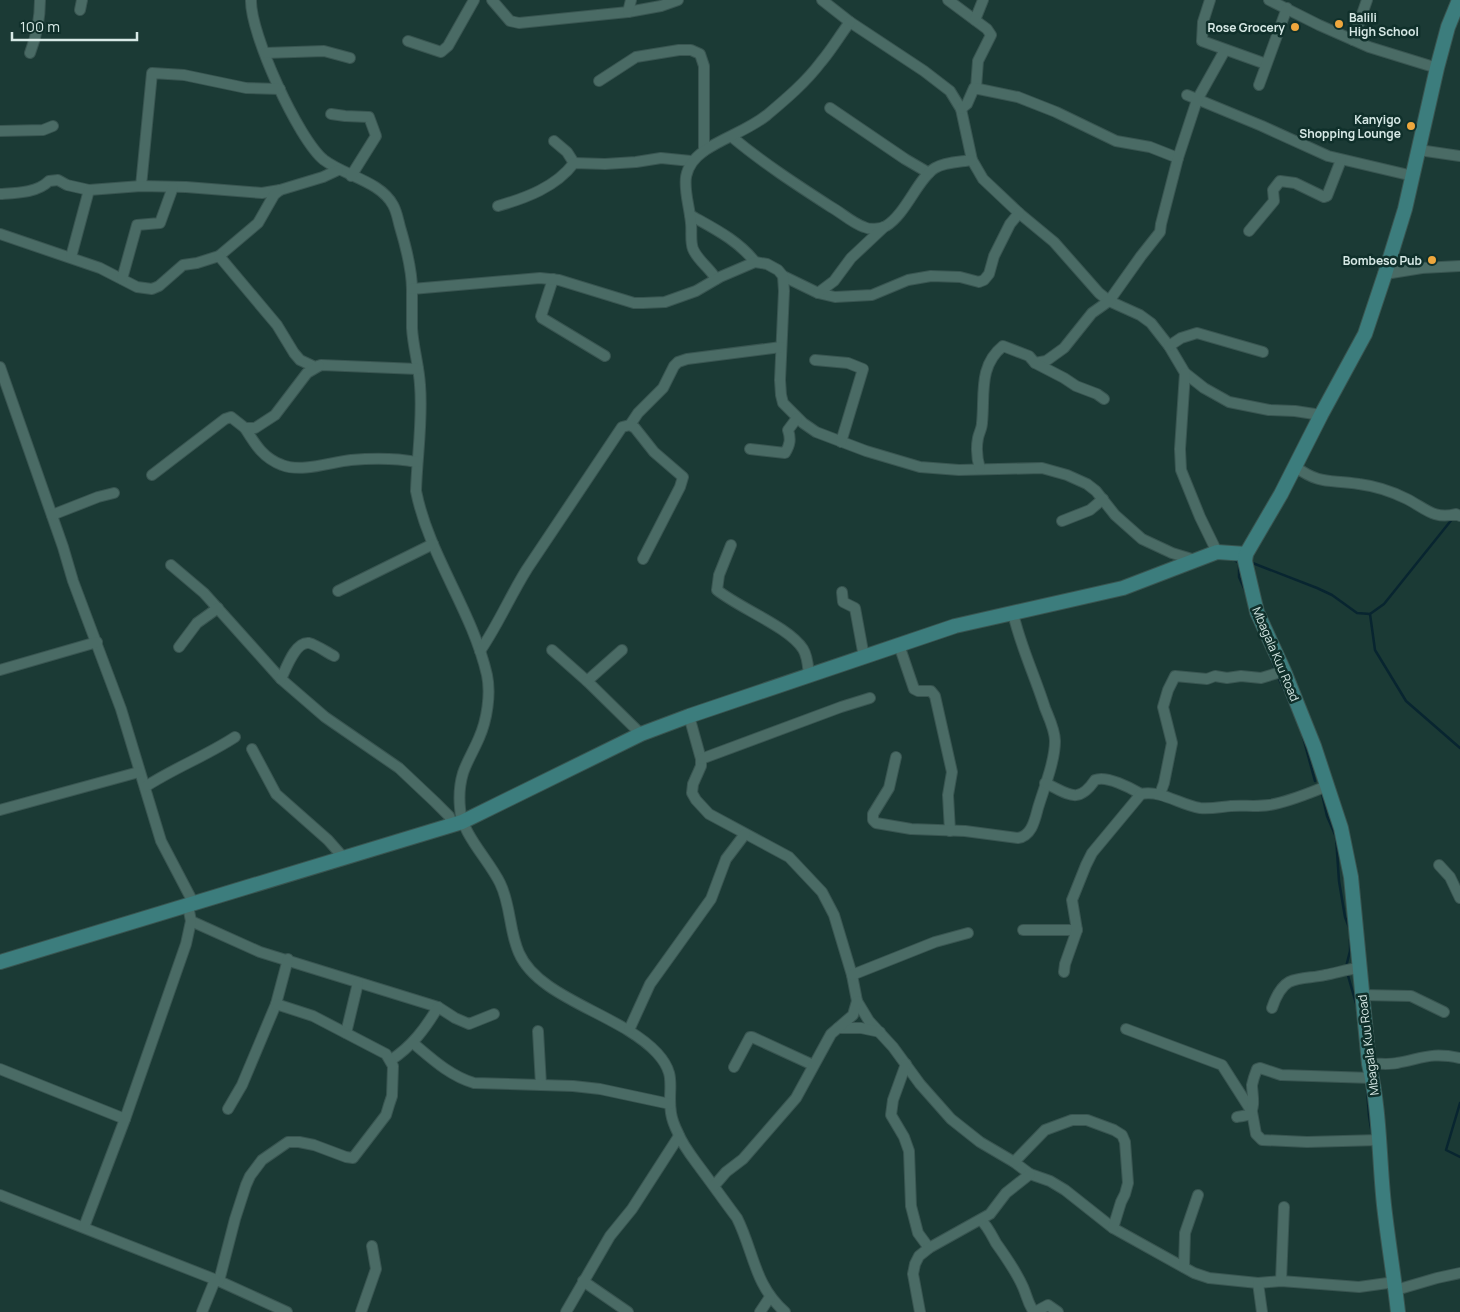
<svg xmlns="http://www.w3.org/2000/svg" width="1460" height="1312" font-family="Manrope,sans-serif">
	<rect width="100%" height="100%" fill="#1b3a35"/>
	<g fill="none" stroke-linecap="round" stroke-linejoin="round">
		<g stroke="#082530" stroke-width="2.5">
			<polyline points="1453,518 1384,604 1370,614 1375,650 1406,701 1460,748"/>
			<polyline points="1231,558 1239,563 1239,577 1247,595"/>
			<polyline points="1250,562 1317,588 1332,595 1357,613 1370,614"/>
			<polyline points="1268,651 1276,672"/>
			<polyline points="1278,677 1285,692"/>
			<polyline points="1287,697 1294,713"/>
			<polyline points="1303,737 1315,781"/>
			<polyline points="1322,794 1327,816 1336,837 1339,881 1345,917 1350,930"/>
			<polyline points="1346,967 1350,951 1350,940"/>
			<polyline points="1347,972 1357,1007"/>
			<polyline points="1367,1090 1369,1116 1372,1134"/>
			<polyline points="1460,1103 1446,1150 1460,1157"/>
		</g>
		<g stroke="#395551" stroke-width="12">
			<g id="street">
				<path d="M251 0C250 33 298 139 324 160 345 176 380 181 393 205 397 212 398 220 400 227 406 247 412 270 412 290 412 303 412 316 412 328 413 347 419 366 420 385 423 420 417 456 416 491 429 556 472 610 487 675 491 694 487 720 479 738 474 750 467 761 463 773 460 783 459 798 460 808 461 833 489 860 500 883 511 905 509 931 519 953 539 999 621 1014 657 1053 678 1076 667 1087 671 1113 672 1120 675 1127 678 1133 683 1146 693 1158 701 1169 713 1185 725 1202 737 1218 754 1252 754 1285 785 1312"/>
				<polyline points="492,0 510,21 519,23 628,12 661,6 678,0"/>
				<polyline points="822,0 850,22 924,71 950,91 961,109 972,160 983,179 1019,213 1054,242 1099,293 1109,301 1140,315 1151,323 1169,346 1185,373 1204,388 1229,402 1269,410 1295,411 1321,415"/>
				<polyline points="948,0 987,29 991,35 978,61 976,88"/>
				<polyline points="1210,0 1203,22 1202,41 1266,64"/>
				<polyline points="1269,0 1319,25 1369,47 1437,68"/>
				<polyline points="80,10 82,0"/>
				<polyline points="628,12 631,0"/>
				<polyline points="975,20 983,0"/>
				<polyline points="1353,40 1367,0"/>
				<polyline points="408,41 441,52 448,46 474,0"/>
				<path d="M30 53C37 35 40 19 40 0"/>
				<polyline points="265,53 324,51 350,58"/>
				<polyline points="599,81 636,57 679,50 691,50 700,54 704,66 704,151"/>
				<polyline points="1259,85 1287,8"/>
				<polyline points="1187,95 1262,126 1328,156 1413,176"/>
				<polyline points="830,108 905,159 929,173"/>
				<polyline points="961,109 967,104 974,88 1018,97 1056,112 1116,141 1150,147 1178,158"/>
				<polyline points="331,114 345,116 369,117 376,136 351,176"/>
				<polyline points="0,131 43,130 53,126"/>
				<path d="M732 137C763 163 797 185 831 207 842 213 852 223 864 227 870 230 880 229 886 226 906 214 918 178 935 168 945 162 960 162 972 160"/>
				<polyline points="554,141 567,152 574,163"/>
				<polyline points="1419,150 1460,156"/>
				<polyline points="141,186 152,73 184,75 246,88 280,89"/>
				<path d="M0 194C16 193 37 193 49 181L58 180 67 185 89 190 141 186 186 187 262 193 280 190 323 177 338 170"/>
				<path d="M498 206C526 198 556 187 574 163L605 164 636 162 661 158 691 161"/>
				<path d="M690 215C713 228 738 240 755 262"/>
				<polyline points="1249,231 1274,201 1273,190 1280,181 1295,183 1324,197 1327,196 1341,160"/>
				<polyline points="0,234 100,268 137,287 152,289 159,286 183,265 197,263 219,256 251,229 258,223 274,195 280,190"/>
				<polyline points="219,256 277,325 294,353 300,360 315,367 321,365 418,369"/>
				<polyline points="71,257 89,190"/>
				<polyline points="1385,274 1422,268 1460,266"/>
				<polyline points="783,276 818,293 835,297 872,295 908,280 931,276 960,277 979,282 984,280 989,274 994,256 1010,224 1019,213"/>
				<polyline points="122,279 137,225 160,223 173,187"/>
				<polyline points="553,279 541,316 542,318 605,356"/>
				<path d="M716 279C710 268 698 261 693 249 690 241 692 232 691 223 688 193 675 172 704 151 724 137 747 131 767 115 786 99 806 82 821 62 832 49 840 35 850 22"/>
				<polyline points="412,289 540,278 559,280 634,303 643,303 665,302 696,291 720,277 755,262 767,264 778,270 783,276 784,291 780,380 781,395 783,403 803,423 816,432 866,451 920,467 959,470 1042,468 1067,475 1087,484 1096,491 1115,515 1142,539 1172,553 1195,560"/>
				<polyline points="818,293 834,281 851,258 884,227"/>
				<polyline points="1169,346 1181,338 1197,333 1263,352"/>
				<polyline points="815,360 848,363 863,369 841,442"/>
				<polyline points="1035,363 1046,361 1064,348 1092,313 1109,301 1141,256 1160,232 1161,224 1178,158 1197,100 1225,50"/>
				<polyline points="0,367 63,547 73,581 121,709 161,841 194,904"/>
				<polyline points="1185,373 1180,449 1181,470 1200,517 1217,552"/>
				<polyline points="630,425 638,413 663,388 674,366 678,362 687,359 781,347"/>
				<path d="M245 428C255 444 263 458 282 465 302 473 331 462 351 460 372 458 396 458 417 462"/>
				<path d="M750 449 785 453C790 445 791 439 788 430L797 418"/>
				<path d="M1294 466C1322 486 1329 479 1359 484 1375 486 1393 492 1407 499 1425 508 1434 520 1456 514L1460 516"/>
				<path d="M980 469C977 459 976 448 978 438 979 433 982 428 982 423 985 395 978 366 1003 346L1029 356 1035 363 1064 378 1076 386 1097 394 1104 399"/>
				<polyline points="152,475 225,419 231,417 245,428 255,428 275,415 307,373 319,366"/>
				<polyline points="52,515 98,497 114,493"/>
				<polyline points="1062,521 1090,510 1103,499"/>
				<path d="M731 545 719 575 717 590C739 608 789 627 803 649 808 657 808 667 809 676"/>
				<polyline points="171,565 204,593 281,679 325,717 399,768 435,802 449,816 453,825"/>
				<polyline points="338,591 433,544"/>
				<polyline points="842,592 843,602 855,608 864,657"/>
				<polyline points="899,645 914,689 918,691 931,691 935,696 952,772 948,795 950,831"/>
				<polyline points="179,647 197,623 218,608"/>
				<polyline points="552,650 587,681 641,734"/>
				<path d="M480 651C498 625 510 596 527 569L622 427 630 425 635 428 654 452 683 477 680 487 643 559"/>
				<polyline points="0,670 97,642"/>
				<path d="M281 679C286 669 295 641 309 643 317 645 326 652 334 656"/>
				<polyline points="587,681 622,650"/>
				<polyline points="689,716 701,759 701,766 693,784 692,793 696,800 709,814 789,857 822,892 834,915 852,975 857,1001 869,1021 893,1047 920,1084 951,1119 980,1142 1014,1162 1030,1174 1050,1181 1065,1190 1113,1228 1194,1273 1209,1278 1258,1283 1281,1281 1359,1287 1395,1282"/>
				<polyline points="252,749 276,794 328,840 343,857"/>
				<path d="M896 757 889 788 873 814V820L876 823 911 829 965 831 1018 838C1032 836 1035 819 1038 808 1044 788 1055 761 1055 741 1055 730 1049 718 1045 708 1035 676 1020 645 1013 613"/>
				<polyline points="701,759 841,707 870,698"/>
				<path d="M1045 783C1069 794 1078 805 1095 780 1106 775 1131 788 1141 794"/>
				<path d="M145 787C174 768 206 756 235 737"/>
				<polyline points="1160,794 1164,783 1172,743 1163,707 1168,690 1175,676 1207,679 1215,676 1227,678 1241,676 1261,678 1284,671"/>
				<polyline points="0,810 139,772"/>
				<polyline points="1439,865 1450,877 1460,898"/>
				<polyline points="191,921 260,952 438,1007 455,1018 469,1024 494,1014"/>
				<polyline points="1023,930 1077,930"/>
				<path d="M1064 972 1065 964 1077 930 1072 900 1086 865 1092 853 1141 794C1162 790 1180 805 1200 808 1211 809 1220 807 1231 806 1243 805 1256 807 1269 805 1289 802 1309 793 1327 786"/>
				<polyline points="852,975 935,942 968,933"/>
				<polyline points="1362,995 1411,996 1444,1012"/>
				<path d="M1272 1008C1275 999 1280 987 1289 982 1300 977 1313 978 1325 975 1337 973 1347 969 1360 968"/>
				<polyline points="838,1028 861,1028 880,1032"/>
				<polyline points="1126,1029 1222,1065 1252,1112 1256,1134 1262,1140 1307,1142 1379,1140"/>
				<polyline points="629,1030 650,984 711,899 726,859 745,834"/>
				<polyline points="538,1031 541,1085"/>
				<polyline points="346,1033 358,983"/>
				<path d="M413 1043C432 1059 450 1076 474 1083L573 1086 600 1089 670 1104"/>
				<path d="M391 1060C412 1046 425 1029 438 1007"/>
				<polyline points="906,1064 893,1100 891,1115 904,1137 909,1151 911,1206 918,1233 929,1248"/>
				<path d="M1369 1064C1378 1063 1388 1065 1397 1063 1424 1058 1431 1052 1460 1058"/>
				<polyline points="734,1067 750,1037 752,1037 813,1065"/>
				<polyline points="0,1069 125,1119"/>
				<polyline points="228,1109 242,1085 276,1004 288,959"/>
				<path d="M1237 1117C1241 1116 1247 1116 1249 1114 1256 1109 1252 1092 1252 1085 1253 1080 1255 1074 1257 1069L1260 1068 1281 1075 1372 1078"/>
				<polyline points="1014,1162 1045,1130 1072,1120 1087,1120 1114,1130 1122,1135 1125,1142 1128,1183 1125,1194 1121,1202 1113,1228"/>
				<polyline points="714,1186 726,1172 743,1159 796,1098 831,1034 853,1015 857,1001"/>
				<polyline points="0,1195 219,1281 287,1312"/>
				<path d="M981 1220C988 1227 991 1234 996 1243 1006 1257 1016 1271 1023 1287 1027 1296 1028 1304 1034 1312"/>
				<polyline points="84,1227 125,1119 186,944 191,921 188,906"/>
				<polyline points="1184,1267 1185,1233 1198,1195"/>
				<polyline points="219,1281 235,1219 246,1185 250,1176 262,1160 288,1142 299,1142 314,1145 346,1157 353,1158 386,1115 389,1105 392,1096 393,1066 386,1054 313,1016 276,1004"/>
				<polyline points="583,1281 628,1312"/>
				<polyline points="1281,1281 1284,1207"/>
				<polyline points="1258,1283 1262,1312"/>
				<polyline points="1396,1290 1437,1278 1460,1273"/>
				<polyline points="202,1312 215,1280"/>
				<polyline points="361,1312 376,1269 372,1246"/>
				<polyline points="566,1312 610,1236 632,1209 679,1136"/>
				<polyline points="760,1312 770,1297"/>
				<polyline points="920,1312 913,1274 915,1264 919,1256 929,1248 990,1214 1006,1193 1030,1174"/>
				<polyline points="1035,1312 1048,1305 1058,1312"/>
			</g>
		</g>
		<g stroke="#395551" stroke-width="16">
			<g id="secondary">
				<polyline points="0,962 462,822 641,734 689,716 955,626 1123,588 1217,552 1246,554"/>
				<path d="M1398 1312C1394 1276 1388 1241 1384 1205 1379 1158 1380 1110 1369 1064L1351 877 1341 828 1314 746 1284 671 1257 612 1245 561 1246 554 1281 494 1321 415 1365 334 1385 274 1405 209 1437 68 1448 27 1459 0"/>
			</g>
		</g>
		<use href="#street" stroke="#4a6b65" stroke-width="10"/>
		<use href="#secondary" stroke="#3c7d7d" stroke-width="14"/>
	</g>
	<g fill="#eea73d" stroke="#10302b" stroke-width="2">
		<circle cx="1339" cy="24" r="5"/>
		<circle cx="1295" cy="27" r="5"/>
		<circle cx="1411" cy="126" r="5"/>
		<circle cx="1432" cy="260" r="5"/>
	</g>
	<g text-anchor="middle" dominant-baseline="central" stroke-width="5" stroke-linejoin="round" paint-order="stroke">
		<g font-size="12" font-weight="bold" fill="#d7e9e6" stroke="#10302b" text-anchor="end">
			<text x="1349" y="17" text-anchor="start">Balili<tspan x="1349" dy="14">High School</tspan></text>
			<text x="1285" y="27">Rose Grocery</text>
			<text x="1401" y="119">Kanyigo<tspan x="1401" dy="14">Shopping Lounge</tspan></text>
			<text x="1422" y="260">Bombeso Pub</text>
		</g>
		<g font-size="12" fill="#d7e9e6" stroke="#10302b">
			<text transform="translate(1276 654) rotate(67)">Mbagala Kuu Road</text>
			<text transform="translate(1368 1045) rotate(-97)">Mbagala Kuu Road</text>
		</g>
	</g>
	<path d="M12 32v8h125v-8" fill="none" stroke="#d7e9e6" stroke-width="2.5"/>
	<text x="20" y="32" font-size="15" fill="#d7e9e6" stroke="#10302b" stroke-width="4" paint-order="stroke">100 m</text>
</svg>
